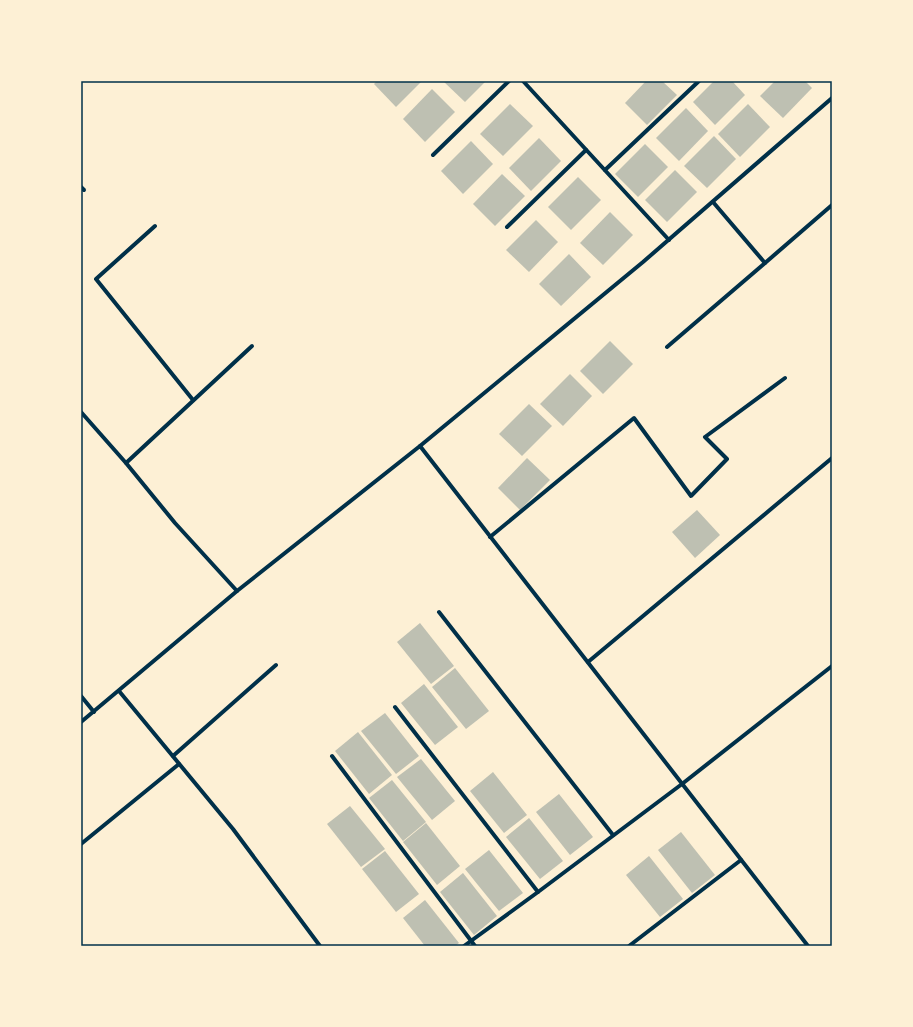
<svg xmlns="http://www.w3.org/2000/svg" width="913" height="1027" font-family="Rubik,sans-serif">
	<rect width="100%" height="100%" fill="#fdf0d5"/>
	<g fill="#bec0b2">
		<polygon points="377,81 422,81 396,107 374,84"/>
		<polygon points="443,81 486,81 465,102"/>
		<polygon points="646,81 662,81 677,95 647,125 625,103"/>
		<polygon points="714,81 732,81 745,95 715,125 693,102"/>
		<polygon points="775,81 805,81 812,88 783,118 760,96"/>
		<polygon points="432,89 455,112 425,142 403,119"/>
		<polygon points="510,104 533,126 503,156 480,134"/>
		<polygon points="748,104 770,127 740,157 718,134"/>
		<polygon points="686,108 708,131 679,161 656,138"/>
		<polygon points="714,136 736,159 707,188 684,166"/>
		<polygon points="539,138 561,161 531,191 509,168"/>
		<polygon points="471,141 493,164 463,194 441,171"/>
		<polygon points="645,144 668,167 638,197 615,174"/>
		<polygon points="675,170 697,192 667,222 645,200"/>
		<polygon points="502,174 525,196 495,226 473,204"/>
		<polygon points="578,177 601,200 571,230 548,207"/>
		<polygon points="610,212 633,235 603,265 580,243"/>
		<polygon points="536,220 558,242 529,272 506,250"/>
		<polygon points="569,254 591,277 561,306 539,284"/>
		<polygon points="610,341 633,364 603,394 580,371"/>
		<polygon points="570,374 592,396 563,426 540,404"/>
		<polygon points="529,404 552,426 522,456 499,434"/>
		<polygon points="527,458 550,480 520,510 498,488"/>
		<polygon points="697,510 720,535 695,558 672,532"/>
		<polygon points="420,623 454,666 431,684 397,642"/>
		<polygon points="455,668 489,711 466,729 432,687"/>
		<polygon points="424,684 458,727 435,745 401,703"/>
		<polygon points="385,713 419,756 396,774 361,731"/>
		<polygon points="358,732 392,775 369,794 335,751"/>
		<polygon points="421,759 455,801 432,820 397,777"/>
		<polygon points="493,772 527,815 504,833 470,791"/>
		<polygon points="392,780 426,822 403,841 369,798"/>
		<polygon points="559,794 593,837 570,855 536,812"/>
		<polygon points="350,806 385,849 361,867 327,824"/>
		<polygon points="529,818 563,861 540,879 506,837"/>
		<polygon points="426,823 460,866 437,885 403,842"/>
		<polygon points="681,832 715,875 692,893 658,850"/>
		<polygon points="489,850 523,893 499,911 465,869"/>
		<polygon points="385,851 419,894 396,912 362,869"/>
		<polygon points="649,856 683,899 660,917 626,875"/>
		<polygon points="463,873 497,916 474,935 440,892"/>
		<polygon points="425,900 459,943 455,946 425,946 403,918"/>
	</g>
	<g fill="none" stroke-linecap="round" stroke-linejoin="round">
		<g stroke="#003049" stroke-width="4">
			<polyline points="523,81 669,240"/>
			<polyline points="433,155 509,81"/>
			<polyline points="605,170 699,81"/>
			<polyline points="81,187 84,190"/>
			<polyline points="713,202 765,263 832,205"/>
			<polyline points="155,226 96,279 193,400"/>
			<polyline points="507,227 586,150"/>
			<polyline points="667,347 765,263"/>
			<polyline points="81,412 126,463 175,523 237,591"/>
			<polyline points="420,446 643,262 832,98"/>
			<polyline points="126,463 252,346"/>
			<polyline points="490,537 634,418 691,496 727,459 705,437 785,378"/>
			<polyline points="439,612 613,835"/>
			<polyline points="588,662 832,458"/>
			<polyline points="119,691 233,829 320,946"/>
			<polyline points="81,696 94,712"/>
			<polyline points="395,707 538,892"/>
			<polyline points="81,722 237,591 420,446 808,946"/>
			<polyline points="173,756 276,665"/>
			<polyline points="332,756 475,946"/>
			<polyline points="81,844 179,764"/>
			<polyline points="464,946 538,892 682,784 832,666"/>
			<polyline points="629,946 741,860"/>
		</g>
	</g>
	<rect width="913" height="1027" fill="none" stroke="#fdf0d5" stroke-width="164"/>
	<rect x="82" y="82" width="749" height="863" fill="none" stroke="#003049" stroke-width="1.5"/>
</svg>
